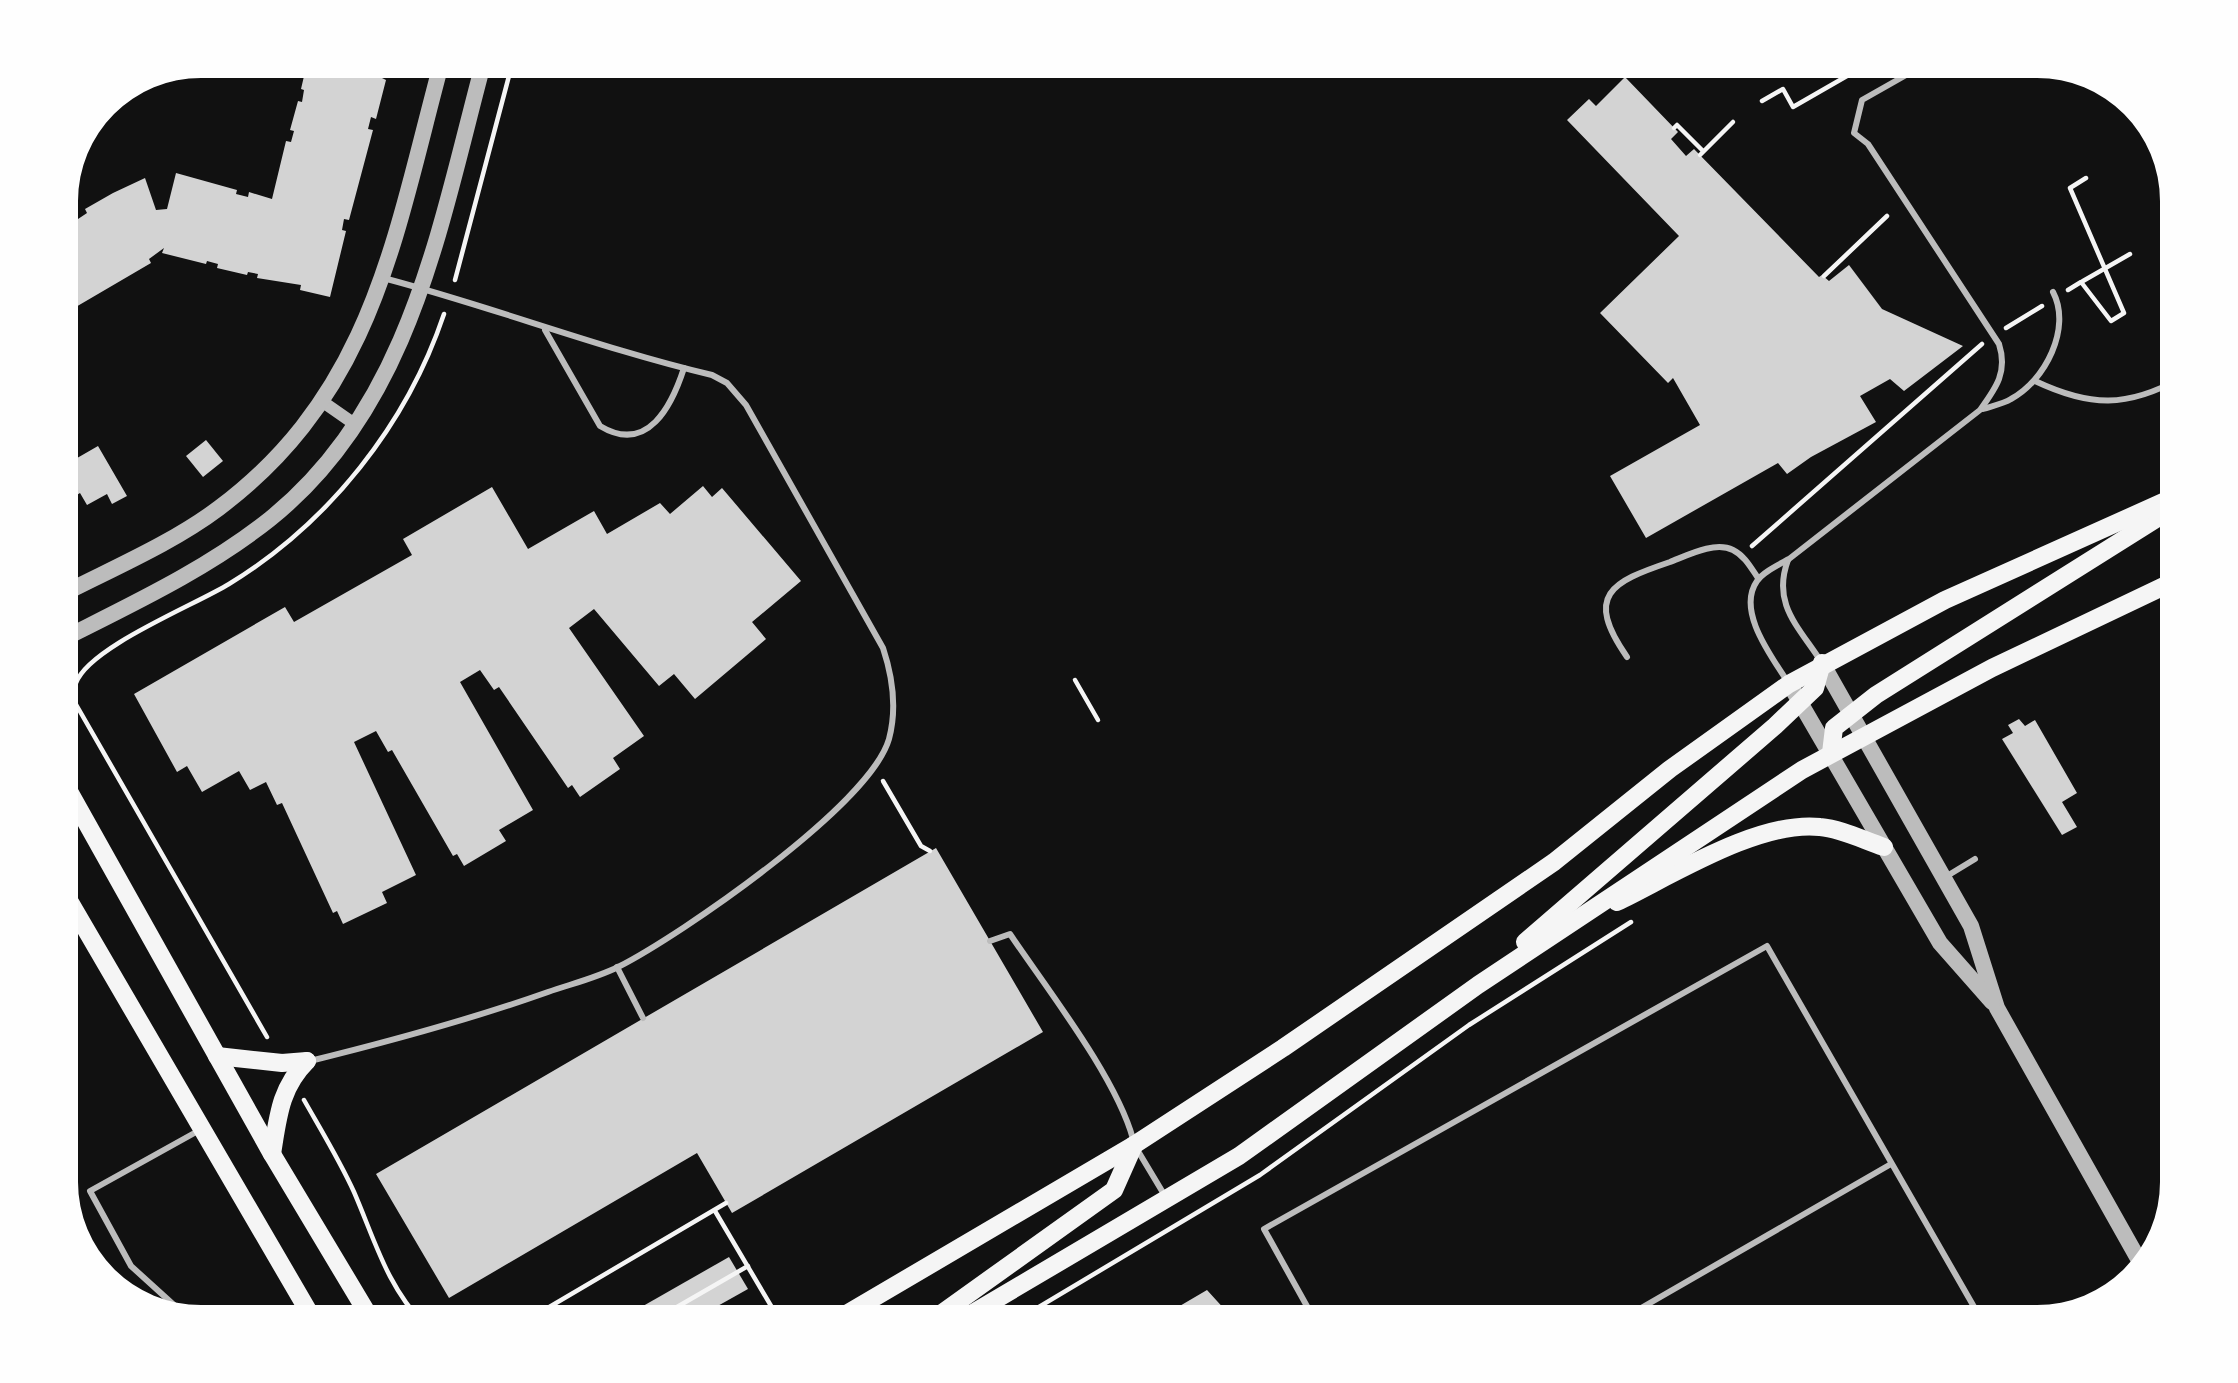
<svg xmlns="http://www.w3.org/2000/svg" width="2238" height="1383" font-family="Manrope,sans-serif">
	<rect width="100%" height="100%" fill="#111"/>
	<g fill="#d3d3d3">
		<polygon points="313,57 392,57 389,70 384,68 382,78 386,80 376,119 371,117 368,129 373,130 349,220 344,219 342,230 346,231 330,297 300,290 301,285 257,278 258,274 248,272 247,275 217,268 218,264 207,261 206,264 162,253 164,248 149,259 151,263 57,318 57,225 75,214 78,219 87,213 85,209 113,193 145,178 156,210 167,209 176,173 237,190 236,194 248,197 249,192 272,199 286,141 291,142 294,131 290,130 298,101 302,102 304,90 301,89 308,59"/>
		<polygon points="1625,77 1678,132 1671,139 1686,156 1694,149 1819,277 1822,275 1829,281 1849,265 1882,309 1963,346 1904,391 1890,379 1860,396 1876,422 1811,457 1787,474 1778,463 1646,538 1610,476 1700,425 1673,378 1668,383 1600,313 1679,236 1567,120 1589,99 1596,106"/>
		<polygon points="206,440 223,461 203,477 186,456"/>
		<polygon points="98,446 127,496 112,504 107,494 87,505 80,493 72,498 64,484 72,479 65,465"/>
		<polygon points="703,486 712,497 722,488 801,581 752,622 766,639 695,699 674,674 659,686 594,609 569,628 644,736 613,758 620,769 580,797 572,785 568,788 499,687 494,690 480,670 460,682 533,810 499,830 506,841 464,866 457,854 453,856 392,750 388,752 376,731 354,742 416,875 382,892 387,903 343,924 337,911 333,913 282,803 277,805 266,782 250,790 239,771 202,792 187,766 177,772 134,694 285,607 294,622 412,555 403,539 492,487 528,549 594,511 607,534 660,503 670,514"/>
		<polygon points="2019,719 2025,726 2035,720 2077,793 2062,802 2077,827 2062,835 2002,739 2013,733 2008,725"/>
		<polygon points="936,848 1043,1032 732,1213 697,1153 449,1298 376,1174"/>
		<polygon points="729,1257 748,1289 682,1326 608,1326"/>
		<polygon points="1207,1290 1227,1312 1221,1315 1228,1326 1166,1326 1161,1317"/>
	</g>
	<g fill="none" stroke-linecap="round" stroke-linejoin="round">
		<g stroke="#f5f5f5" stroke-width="4.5">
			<polyline points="1762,101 1783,89 1793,107 1880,57"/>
			<polyline points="1674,128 1677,125 1703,151"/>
			<polyline points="1700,155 1733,122"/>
			<polyline points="1824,276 1887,216"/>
			<polyline points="455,280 514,57"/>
			<polyline points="2083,281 2130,254"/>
			<polyline points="2068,290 2081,282 2111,321 2124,313 2070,188 2086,178"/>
			<polyline points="2006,328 2042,306"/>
			<polyline points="1752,546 1982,344"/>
			<polyline points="1075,680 1098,720"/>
			<polyline points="883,781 921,846 930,851"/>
			<path d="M267 1037 74 701C75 695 73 689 76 683 89 647 195 605 229 584 329 523 407 424 444 314"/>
			<path d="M304 1100C321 1130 340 1161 354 1192 376 1243 386 1284 425 1326"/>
			<polyline points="715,1211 777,1316 760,1326"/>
			<polyline points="517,1326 726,1203"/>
			<polyline points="644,1326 748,1266"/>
			<polyline points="1007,1326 1260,1175 1469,1025 1631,922"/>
		</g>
		<g stroke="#bcbcbc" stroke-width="6">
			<polyline points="639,57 695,73 727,72"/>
			<polyline points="702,57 724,70"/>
			<path d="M545 330 600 426C648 455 672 405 684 368"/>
			<path d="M2035 381C2090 407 2127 408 2181 378"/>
			<path d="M1983 409C1992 406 2003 404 2011 399 2045 381 2072 328 2053 292"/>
			<path d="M1788 560C1772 603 1797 625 1820 660"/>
			<path d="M1627 657C1584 595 1611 582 1670 562 1688 555 1715 541 1733 550 1745 556 1751 568 1758 578"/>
			<path d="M1787 681C1772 657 1736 611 1757 581 1763 572 1778 565 1789 559L1980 410C1996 388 2008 372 1999 344L1868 144 1854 133 1862 100 1922 66"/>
			<polyline points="1947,876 1975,859"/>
			<path d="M990 941 1010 934C1047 989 1116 1077 1133 1139"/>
			<polyline points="617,967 643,1018"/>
			<path d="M310 1061C391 1041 469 1020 548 992 571 984 596 978 618 967 681 935 870 805 889 739 897 709 893 678 883 648L746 405 727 383 712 375C602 349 496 308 387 279"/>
			<polyline points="1138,1151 1165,1196"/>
			<polyline points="2060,1320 2141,1276"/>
			<polyline points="196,1325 131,1266 90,1191 198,1131"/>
			<polyline points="1318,1326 1264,1229 1767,946 1985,1326"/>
			<polyline points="1610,1326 1891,1164"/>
		</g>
		<polyline stroke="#bcbcbc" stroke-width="12" points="323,402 356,425"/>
		<g stroke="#bcbcbc" stroke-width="16">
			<path d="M57 597C111 569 171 544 219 508 375 391 395 233 443 57"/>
			<path d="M57 642C130 605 206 570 270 519 412 405 440 223 485 57"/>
			<polyline points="1822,663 1971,926 1997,1008 2145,1271"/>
			<polyline points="1794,692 1940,943 1992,1002"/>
		</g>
		<g stroke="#f5f5f5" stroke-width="18">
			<polyline points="57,659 64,638"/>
			<polyline points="57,748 63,780"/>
			<polyline points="1831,753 1834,728 1876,695 2172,509"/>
			<polyline points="57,770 272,1154 375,1326"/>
			<polyline points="57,880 317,1326"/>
			<path d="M1617 902C1671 876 1759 820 1820 827 1842 829 1863 840 1884 847"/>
			<polyline points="1525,942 1775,726 1815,688 1822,663"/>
			<polyline points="217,1056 282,1063 307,1061"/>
			<path d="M272 1154C278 1117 280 1088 307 1061"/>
			<polyline points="826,1326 1134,1145 1283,1048 1554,862 1670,769 1789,684 1945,600 2181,494"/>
			<polyline points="924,1326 1114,1190 1134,1145"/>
			<polyline points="951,1326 1239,1156 1478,985 1802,770 1992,668 2181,578"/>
		</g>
	</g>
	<path d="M0 0H2238V1383H0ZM201 78H2037A123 123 0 0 1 2160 201V1182A123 123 0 0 1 2037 1305H201A123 123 0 0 1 78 1182V201A123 123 0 0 1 201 78Z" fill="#fefefe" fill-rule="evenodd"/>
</svg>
